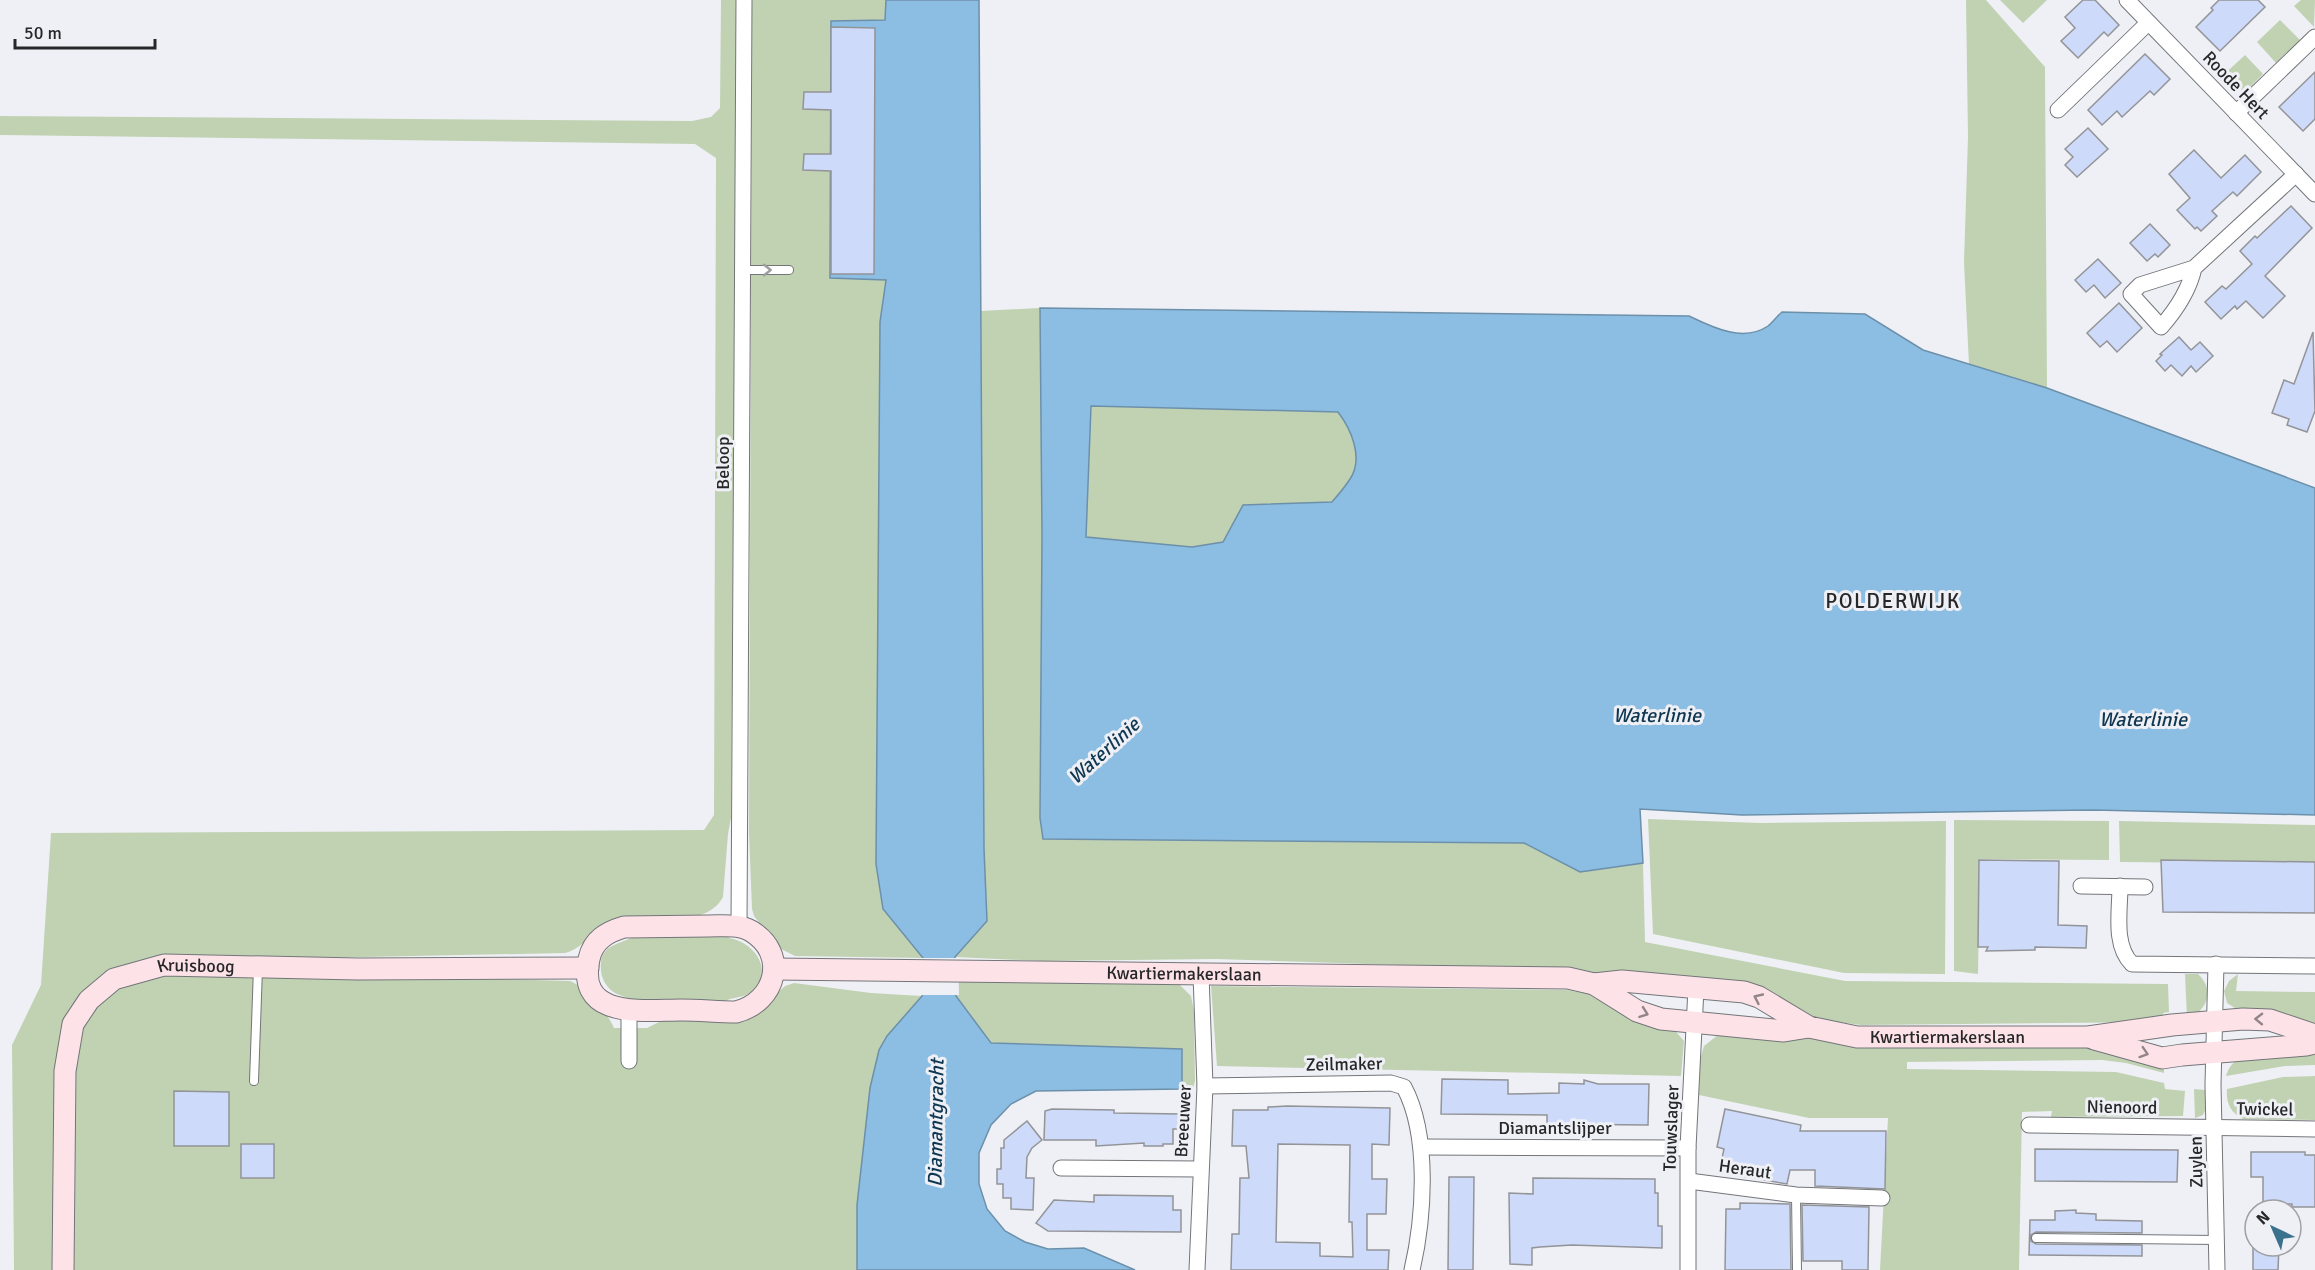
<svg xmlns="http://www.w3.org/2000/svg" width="2315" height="1270" font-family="Signika,sans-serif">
	<rect width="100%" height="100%" fill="#eff0f5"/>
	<g fill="#c1d2b3">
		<path d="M721 0H737L731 818 728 834 723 897C705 930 655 913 623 917 597 920 589 947 565 953L162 961 112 975 68 1024 58 1270H14L12 1045 41 985 51 833 704 830 714 815 716 158 695 144 0 135V116L692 121 711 117 720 108Z"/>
		<polygon points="752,0 886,0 885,20 831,21 830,277 886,280 880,322 876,864 883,909 923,958 795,956 779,948 754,916 752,909 749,833"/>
		<polygon points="1966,0 1986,0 2045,67 2047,388 1969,365 1964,262 1968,137"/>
		<polygon points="2000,0 2047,0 2023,23"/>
		<polygon points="2301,0 2315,0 2314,27 2294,6"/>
		<polygon points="2280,20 2300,40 2276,63 2257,42"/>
		<polygon points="2245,55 2263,74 2244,93 2240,89 2231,91 2219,79"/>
		<polygon points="1040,308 1042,535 1040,818 1043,839 1524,843 1580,872 1643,863 1645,942 1845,981 2168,984 2169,1012 2163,1013 2163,1022 1861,1025 1808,1018 1750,986 1576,971 1216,959 1042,961 955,957 987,921 984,849 981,311"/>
		<path d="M1091 406 1338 412C1351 430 1364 458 1350 479 1345 487 1338 494 1332 502L1244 505 1223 542 1192 547 1085 537Z"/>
		<polygon points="1648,819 1760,823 1946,821 1945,974 1844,973 1653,934"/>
		<polygon points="1954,820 2109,821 2109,860 1980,859 1978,974 1954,971"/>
		<polygon points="2119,821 2315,825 2315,864 2120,862"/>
		<path d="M638 934H727L729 938C758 943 776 976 748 994 740 999 729 996 722 1004L638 1003C630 997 620 997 612 991 606 986 601 978 601 970 598 942 623 945 638 934Z"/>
		<path d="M156 973H266L570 981C585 987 608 1013 614 1028H647L663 1020 777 993 785 986 794 983 871 993 922 996 887 1036 879 1050 857 1205V1270H72V1069L82 1020 106 994Z"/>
		<path d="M2185 974H2198C2215 990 2208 1010 2187 1019Z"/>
		<polygon points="2238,974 2236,991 2315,992 2315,1029 2238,1010 2227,1003 2224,991 2229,981"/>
		<polygon points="956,982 1179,984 1191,996 1194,1011 1195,1081 1189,1103 1182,1089 1182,1049 991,1043 956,996"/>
		<polygon points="1211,986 1567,990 1604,997 1672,1027 1684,1041 1681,1076 1217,1066"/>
		<polygon points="1723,1031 1816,1039 2092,1048 2164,1063 2164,1073 2126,1063 2102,1060 1907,1062 1907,1069 2116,1072 2164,1083 2165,1089 2185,1091 2183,1116 2051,1117 2052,1111 2022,1112 2019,1270 1880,1270 1888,1118 1809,1118 1699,1095 1700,1060 1704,1046"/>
		<path d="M2315 1053V1065L2285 1066 2226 1076C2228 1070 2230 1065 2236 1061 2253 1050 2294 1054 2315 1053Z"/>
		<path d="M2315 1076V1120L2243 1119C2230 1112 2226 1103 2227 1089L2283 1077Z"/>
		<path d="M2194 1089 2205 1090C2209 1100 2208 1105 2203 1115L2195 1118Z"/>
	</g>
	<g fill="#8cbde2" stroke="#6d90aa" stroke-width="1.5" fill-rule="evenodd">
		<polygon points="886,0 979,0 984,849 987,921 955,957 956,996 991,1043 1182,1049 1182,1089 1036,1091 1011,1104 991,1125 979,1153 979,1184 987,1209 1005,1231 1025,1242 1048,1249 1084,1248 1135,1270 857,1270 857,1205 870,1088 879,1050 887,1036 922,996 923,958 883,909 876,864 880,322 886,280 830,278 831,21 885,20"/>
		<path d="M1040 308 1689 316C1712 327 1743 343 1768 326 1773 322 1777 316 1782 312L1865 314 1923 350 2047 388 2315 488V815L2093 810 1742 815 1640 809 1643 863 1580 872 1524 843 1043 839 1040 818 1042 535ZM1091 406 1338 412C1351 429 1364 458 1350 479 1345 487 1338 495 1332 502L1243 505 1223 542 1192 547 1086 537Z"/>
	</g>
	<polygon fill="#eff0f5" points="919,958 958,958 959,995 919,995"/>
	<g fill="#cedaf9" stroke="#929498" stroke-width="1.5" fill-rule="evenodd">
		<polygon points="2083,0 2095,0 2119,25 2108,36 2104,32 2078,58 2061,41 2075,28 2065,17"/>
		<polygon points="2219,0 2258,0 2265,7 2220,51 2196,27 2213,10 2211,8"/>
		<polygon points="831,27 875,28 874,274 831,274 831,171 803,170 804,154 831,154 831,110 803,109 804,92 831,92"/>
		<polygon points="2145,54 2170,79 2154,95 2150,91 2122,117 2117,111 2102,125 2088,110"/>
		<polygon points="2315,72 2315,119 2303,131 2279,107"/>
		<polygon points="2088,128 2108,149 2077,177 2065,165 2073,157 2065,149"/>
		<polygon points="2194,150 2221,178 2245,155 2261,172 2237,196 2233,192 2212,211 2217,216 2201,231 2197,227 2195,229 2177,210 2190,198 2169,174"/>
		<polygon points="2291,206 2312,228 2265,276 2285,296 2263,318 2246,301 2237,309 2235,306 2221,319 2205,302 2222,286 2226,289 2252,264 2240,251 2255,236 2257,238"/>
		<polygon points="2150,224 2170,245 2158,257 2155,254 2147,261 2130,243"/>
		<polygon points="2098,259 2121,283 2105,298 2094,285 2086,292 2075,280"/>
		<polygon points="2119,303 2142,328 2117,352 2107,341 2100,347 2087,333"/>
		<polygon points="2313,332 2315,411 2307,432 2287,425 2289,419 2272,413 2284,380 2294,384"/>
		<polygon points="2179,337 2191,350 2200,342 2213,356 2196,372 2191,366 2182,376 2171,365 2165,371 2156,361 2162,355 2160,354"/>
		<polygon points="1979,860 2059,861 2058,925 2087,926 2086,948 2035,947 2035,950 1986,951 1988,947 1978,947"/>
		<polygon points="2161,860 2315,862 2315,913 2163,912"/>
		<polygon points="1442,1079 1508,1080 1508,1094 1559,1093 1559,1083 1584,1084 1584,1080 1598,1084 1649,1084 1648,1125 1547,1124 1547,1115 1441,1114"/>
		<polygon points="174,1091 229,1092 229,1146 174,1146"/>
		<path d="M1287 1106 1390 1108 1389 1145 1372 1144V1179H1387L1386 1214H1367V1250H1389L1388 1270H1231L1232 1234H1239L1240 1178H1249L1246 1146H1232L1233 1110H1268V1107ZM1278 1144 1350 1145 1349 1222H1352L1353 1257 1320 1256V1243L1276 1242Z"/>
		<polygon points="1052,1109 1114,1110 1114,1113 1182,1114 1182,1129 1173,1129 1173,1144 1163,1144 1163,1146 1144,1146 1144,1143 1096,1146 1096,1140 1044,1140 1045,1111"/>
		<polygon points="1725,1109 1801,1125 1800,1131 1886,1131 1885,1189 1815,1186 1815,1170 1790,1170 1787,1184 1719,1172 1724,1149 1717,1147"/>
		<polygon points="1027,1121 1042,1140 1032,1148 1027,1157 1026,1178 1034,1178 1033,1210 1011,1209 1011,1198 1003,1198 1003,1184 997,1184 997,1169 1001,1169 1001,1148 1004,1148 1004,1140"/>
		<rect x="241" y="1144" width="33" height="34"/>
		<polygon points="2035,1149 2178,1150 2177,1182 2035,1181"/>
		<polygon points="2251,1152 2305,1152 2305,1155 2315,1155 2315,1207 2292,1207 2292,1204 2263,1204 2263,1177 2251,1177"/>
		<polygon points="1449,1177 1474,1177 1473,1270 1448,1270"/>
		<polygon points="1533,1178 1655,1179 1655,1193 1658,1193 1658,1226 1662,1226 1662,1248 1572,1245 1540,1247 1532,1248 1532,1265 1510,1264 1509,1193 1533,1194"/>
		<polygon points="1094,1195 1173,1196 1173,1210 1181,1210 1181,1232 1048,1231 1036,1223 1054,1200 1094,1202"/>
		<polygon points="1740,1203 1790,1204 1791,1270 1725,1270 1726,1209 1740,1209"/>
		<polygon points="1802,1205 1869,1207 1868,1270 1842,1270 1842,1261 1803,1261"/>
		<polygon points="2076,1210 2076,1213 2096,1214 2096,1220 2142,1221 2142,1233 2036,1232 2031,1235 2031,1241 2036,1244 2142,1245 2142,1256 2029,1255 2030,1220 2055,1220 2055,1211"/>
		<polygon points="2253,1246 2279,1246 2278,1270 2253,1270"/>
	</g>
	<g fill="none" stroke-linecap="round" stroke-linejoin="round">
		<g stroke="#737579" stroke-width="10">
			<g id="lane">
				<polyline points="744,270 789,270"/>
				<polyline points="254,1081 258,968"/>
				<polyline points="1796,1195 1797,1270"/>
				<polyline points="2036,1238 2217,1240"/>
			</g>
		</g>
		<g stroke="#737579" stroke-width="17">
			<g id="street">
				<polyline points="2127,0 2315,194"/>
				<polyline points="2058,110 2148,23"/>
				<polyline points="2236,113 2315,37"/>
				<path d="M2194 268C2189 291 2176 310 2161 327L2131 294 2140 285 2194 268 2296 174"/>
				<polyline points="2081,886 2145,887"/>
				<path d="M2120 886C2120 911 2113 945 2132 964L2315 966"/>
				<polyline points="739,926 744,0"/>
				<polyline points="2216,964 2213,1085 2217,1270"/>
				<polyline points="629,1061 629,1012"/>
				<path d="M1205 1086 1391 1083 1404 1087C1430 1136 1424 1218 1412 1270"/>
				<polyline points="2029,1125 2315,1129"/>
				<polyline points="1422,1147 1688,1148"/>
				<polyline points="1061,1168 1200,1169"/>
				<polyline points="1689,1181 1796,1195 1882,1198"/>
				<polyline points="1197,1270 1205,1086 1201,974"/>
				<polyline points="1688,1270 1688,1148 1696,988"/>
			</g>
		</g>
		<g stroke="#737579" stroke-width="23">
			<g id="secondary">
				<path d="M709 926C723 926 739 924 751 931 789 954 776 1002 736 1012 718 1012 700 1010 681 1010 644 1010 576 1020 589 959 593 940 607 932 624 927Z"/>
				<path id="s1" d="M774 969 1568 978 1594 984 1622 981 1744 992 1759 997 1809 1027 1857 1037H2088L2172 1025 2243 1019 2270 1020 2315 1035"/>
				<polyline points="1594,984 1637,1011 1661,1019 1784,1031 1809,1027"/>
				<polyline points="2094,1039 2162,1058 2182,1055 2306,1045 2315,1043"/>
				<path id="s2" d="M63 1270 65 1071 73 1024 89 1000 114 979 164 965 358 969 588 968"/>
			</g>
		</g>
		<use href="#lane" stroke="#fff" stroke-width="8"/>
		<use href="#street" stroke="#fff" stroke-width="15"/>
		<use href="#secondary" stroke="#fde3e8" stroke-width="21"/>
	</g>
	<defs><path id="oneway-chevron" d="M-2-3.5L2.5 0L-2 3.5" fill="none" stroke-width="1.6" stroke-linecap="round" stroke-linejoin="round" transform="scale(1.5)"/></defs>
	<use stroke="#9d9e9f" href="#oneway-chevron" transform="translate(767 270)"/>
	<g stroke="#928588">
		<use href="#oneway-chevron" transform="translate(1758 998) rotate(-155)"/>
		<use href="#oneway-chevron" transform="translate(1644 1013) rotate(20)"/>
		<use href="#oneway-chevron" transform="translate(2259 1019) rotate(-179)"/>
		<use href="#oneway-chevron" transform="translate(2144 1053) rotate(18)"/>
	</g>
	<g text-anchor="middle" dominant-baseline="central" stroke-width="6" stroke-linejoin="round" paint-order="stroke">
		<g font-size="18" fill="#262729" stroke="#eff0f5">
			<text transform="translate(2236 85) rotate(46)">Roode Hert</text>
			<text transform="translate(723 463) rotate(-90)">Beloop</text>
			<text stroke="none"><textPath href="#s2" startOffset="392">Kruisboog</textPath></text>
			<text stroke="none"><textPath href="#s1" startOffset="410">Kwartiermakerslaan</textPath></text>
			<text stroke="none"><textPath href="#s1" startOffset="1185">Kwartiermakerslaan</textPath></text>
			<text transform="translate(1344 1064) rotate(-1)">Zeilmaker</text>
			<text transform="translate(2122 1107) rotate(1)">Nienoord</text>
			<text transform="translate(2265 1109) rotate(1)">Twickel</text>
			<text transform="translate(1183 1121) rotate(-87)">Breeuwer</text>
			<text x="1555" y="1128">Diamantslijper</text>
			<text transform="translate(1671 1128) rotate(-88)">Touwslager</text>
			<text transform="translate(2196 1162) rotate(-91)">Zuylen</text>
			<text transform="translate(1745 1169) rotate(8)">Heraut</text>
		</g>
		<g font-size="20" font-style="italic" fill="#103751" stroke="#eff0f5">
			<text x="1657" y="715">Waterlinie</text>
			<text x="2143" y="719">Waterlinie</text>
			<text transform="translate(1104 751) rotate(-42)">Waterlinie</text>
			<text transform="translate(936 1123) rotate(-89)">Diamantgracht</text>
		</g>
		<g font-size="21" letter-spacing="1.5" fill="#262729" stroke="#eff0f5">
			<text x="1893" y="601">POLDERWIJK</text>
		</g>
	</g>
	<g transform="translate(2273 1228) rotate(316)"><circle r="28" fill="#eff0f5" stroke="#9fa0a3" stroke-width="1.5"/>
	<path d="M0-4.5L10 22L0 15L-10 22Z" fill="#3a718c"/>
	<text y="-9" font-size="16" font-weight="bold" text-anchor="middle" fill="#262729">N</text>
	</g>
	<path d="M15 39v9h140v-9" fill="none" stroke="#262729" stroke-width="3"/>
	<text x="24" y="39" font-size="18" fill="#262729" stroke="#eff0f5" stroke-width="4.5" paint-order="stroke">50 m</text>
</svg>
